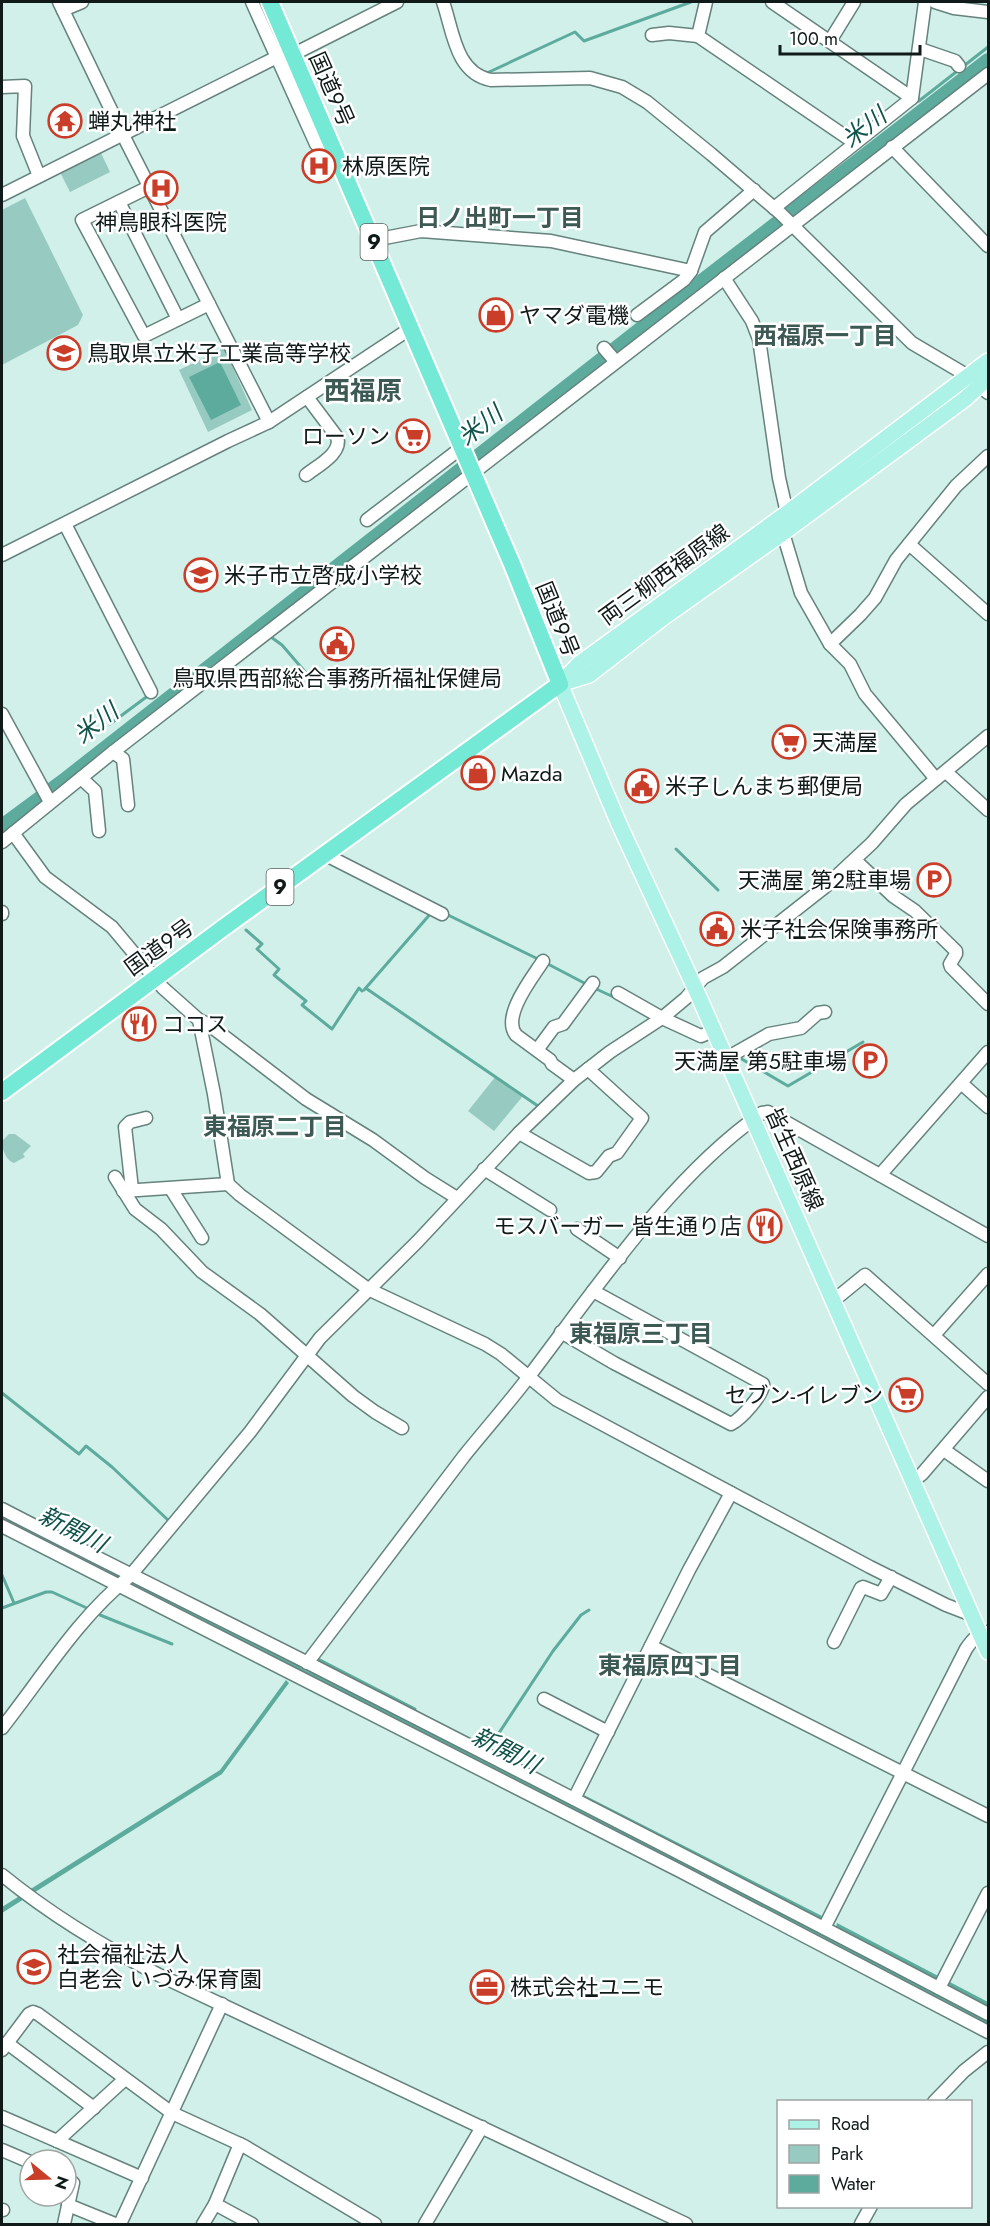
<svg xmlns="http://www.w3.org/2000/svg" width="990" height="2226" font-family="Jost,'Noto Sans JP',sans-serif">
	<rect width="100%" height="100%" fill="#d1f0ea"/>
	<g fill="#97cac0">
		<polygon points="100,151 110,172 70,192 59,170"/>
		<polygon points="25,198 83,315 78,325 2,365 2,210"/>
		<polygon points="224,348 252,410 208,432 179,370"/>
		<polygon points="496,1076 523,1096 494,1131 468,1111"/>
		<path d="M9 1134H15L31 1146 23 1154 25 1157 14 1163C6 1161 2 1149 2 1141Z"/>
	</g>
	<g fill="#5dab9d">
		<polygon points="220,362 241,405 211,420 189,377"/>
		<polygon points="2,1514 296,1664 304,1670 326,1678 988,2020 988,2029 2,1522"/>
		<polygon points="286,1680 289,1683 222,1774 2,1913 2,1907 220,1770"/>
		<polygon points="584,1795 822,1916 820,1919 582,1798"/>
		<polygon points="837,1923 988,2002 988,2008 836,1927"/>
	</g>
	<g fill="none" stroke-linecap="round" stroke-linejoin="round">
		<g stroke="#5dab9d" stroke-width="3">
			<polyline points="487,73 575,32 584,41 691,2"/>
			<polyline points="919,101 988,47"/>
			<polyline points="271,637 282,645 319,688"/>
			<polyline points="110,724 149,695"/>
			<polyline points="676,849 718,890"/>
			<polyline points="446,914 540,960"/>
			<polyline points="246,930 262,944 257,949 279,969 274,975 306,1001 302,1005 332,1029 359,988 362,991"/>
			<polyline points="546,963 588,985"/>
			<polyline points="594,988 618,999"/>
			<polyline points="367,989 538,1106"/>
			<polyline points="364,990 432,912"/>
			<polyline points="740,1058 788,1086 863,1042"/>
			<polyline points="2,1393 79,1454 86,1446 112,1467 169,1521 168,1522"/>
			<polyline points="2,1575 14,1603"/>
			<polyline points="2,1608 46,1592 52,1592 89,1609"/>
			<polyline points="100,1615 172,1644"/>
			<polyline points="318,1659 415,1709"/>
			<polyline points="489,1748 553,1651 581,1615 589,1610"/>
		</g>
		<polyline stroke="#5dab9d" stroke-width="16" points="2,827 63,782 685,295 988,61"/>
		<g stroke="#65827c" stroke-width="15">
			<g id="minor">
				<polyline points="59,2 127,143 269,422"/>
				<polyline points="252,2 316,144 322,149 334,149"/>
				<path d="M443 2C453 30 455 73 491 80L590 78 622 87 647 102 711 154 780 213 912 343 968 376 988 393"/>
				<polyline points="706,2 698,36 855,143"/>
				<polyline points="772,2 912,98"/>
				<polyline points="935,2 954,8 988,12"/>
				<polyline points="63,10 82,2"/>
				<polyline points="652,35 669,33 698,36"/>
				<polyline points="830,41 854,2"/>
				<polyline points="920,49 955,61 959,66"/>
				<polyline points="292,55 397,2"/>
				<polyline points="2,87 25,86 23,136 39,176"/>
				<polyline points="892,147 988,246"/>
				<polyline points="149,187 82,220 144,336 209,304"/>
				<polyline points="2,195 277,57"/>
				<polyline points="119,202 178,319"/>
				<polyline points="774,208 912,98 925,2"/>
				<polyline points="374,240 421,231 551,241 691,271"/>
				<polyline points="724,278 752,321 759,339 779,478 787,513"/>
				<polyline points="637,315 684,280 691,271 705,232 754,190"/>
				<polyline points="604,348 616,362"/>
				<path d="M306 475C317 466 343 453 337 437L307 397"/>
				<polyline points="367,520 461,448"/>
				<polyline points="65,524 151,692"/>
				<polyline points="783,533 801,593 830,644 850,664 865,694 936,779"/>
				<polyline points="909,544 988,614"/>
				<polyline points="2,555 228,441 269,422 411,328"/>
				<polyline points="830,644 860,615 875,598 896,560 956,486 988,456"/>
				<polyline points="2,714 50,802"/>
				<polyline points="113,752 123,759 128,805"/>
				<polyline points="946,772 988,810"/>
				<polyline points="81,778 95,791 99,831"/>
				<polyline points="13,833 45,877 112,927 163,988 199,1020 208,1024 306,1099 373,1140 425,1178 457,1198"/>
				<polyline points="2,842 113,752 988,74"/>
				<polyline points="324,854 442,914"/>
				<polyline points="855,860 893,896 915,911 956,951 956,954 950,964 951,967 988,1004"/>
				<polyline points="2,912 2,914"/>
				<path d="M543 961C533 977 501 1016 516 1035L550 1060 552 1064 574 1080"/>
				<polyline points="618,993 662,1018 701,1036 713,1031"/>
				<polyline points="199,1020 214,1094 228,1184 240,1195 368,1289 485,1344 501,1354 557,1400 870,1567 946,1605 972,1615"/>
				<polyline points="537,1050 554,1027 563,1024 593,983"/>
				<polyline points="725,1059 769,1034 801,1028 818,1013 825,1012"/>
				<polyline points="961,1083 988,1107"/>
				<polyline points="519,1133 589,1173 596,1172 609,1156 617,1153 642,1118 588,1069"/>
				<polyline points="484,1169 550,1210"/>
				<polyline points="880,1175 988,1052"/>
				<polyline points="115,1177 135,1209 161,1229 202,1272 260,1314 353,1396 375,1412 402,1428"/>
				<polyline points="132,1189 125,1127 130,1122 146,1118"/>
				<polyline points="171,1189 202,1238"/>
				<polyline points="123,1191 228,1184"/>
				<polyline points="577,1229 620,1258"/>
				<polyline points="833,1301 865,1275 988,1384"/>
				<path d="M561 1332 614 1363 731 1424C741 1419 764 1394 763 1384L593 1291"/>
				<polyline points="934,1335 988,1274"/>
				<polyline points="944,1450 988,1481"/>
				<polyline points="913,1481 922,1474 988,1397"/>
				<path d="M2 1509C104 1562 207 1612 310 1664 537 1780 763 1895 988 2014"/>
				<polyline points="2,1526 680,1871 988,2032"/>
				<polyline points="834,1642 861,1588 863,1587 881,1594 891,1577"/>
				<polyline points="651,1646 988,1816"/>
				<path d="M307 1663C359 1594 411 1525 464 1456 485 1430 507 1405 527 1379 595 1290 670 1177 762 1113L768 1112 988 1236"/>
				<polyline points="544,1699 608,1732"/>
				<path d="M2 1728C43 1676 78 1618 130 1576L250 1432 320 1338 417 1242 519 1133 574 1080 610 1052 662 1018 686 998 703 978 723 967 826 886 872 843 906 804 988 736"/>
				<polyline points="574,1799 689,1570 731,1493"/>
				<path d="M2 1875C51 1915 102 1946 159 1975L686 2224"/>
				<path d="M824 1928 966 1649C972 1640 977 1634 988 1632"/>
				<polyline points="939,1988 988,1893"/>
				<polyline points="7,2043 94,2108"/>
				<polyline points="2,2050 29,2014 33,2012 38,2014 172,2113 244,2146 375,2224"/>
				<polyline points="934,2102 964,2071 988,2052"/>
				<polyline points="2,2117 142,2178"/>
				<polyline points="57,2141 125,2079"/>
				<polyline points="240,2144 215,2204 252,2224"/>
				<polyline points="2,2150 30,2162"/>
				<polyline points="68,2205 115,2224"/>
				<polyline points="2,2210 3,2210"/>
				<polyline points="64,2224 73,2183 66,2177"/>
				<polyline points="120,2224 222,2004"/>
				<polyline points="203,2224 215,2204"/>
				<polyline points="425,2224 482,2127"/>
				<polyline points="861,2224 871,2206"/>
			</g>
		</g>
		<g stroke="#fff" stroke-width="18">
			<g id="major">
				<polyline points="563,683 589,675 664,617 783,533 965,399 988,378"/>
				<polyline points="560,684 619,824 695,988 988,1652"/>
				<polyline points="560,684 580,663 787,513 988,361"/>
			</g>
		</g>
		<g stroke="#fff" stroke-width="20">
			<polyline id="highway" points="2,1092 223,928 560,684 512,564 270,2"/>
		</g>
		<use href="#minor" stroke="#fff" stroke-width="12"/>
		<use href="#major" stroke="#acf2e6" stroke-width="15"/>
		<use href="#highway" stroke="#74e9d6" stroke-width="16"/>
	</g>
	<defs>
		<g id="temple-ring" transform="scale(1.725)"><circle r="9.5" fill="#fff" stroke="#ca3e29" stroke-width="1.5"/><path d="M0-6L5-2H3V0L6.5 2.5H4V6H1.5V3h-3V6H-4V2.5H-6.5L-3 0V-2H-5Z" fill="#ca3e29"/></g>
		<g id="hospital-ring" transform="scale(1.725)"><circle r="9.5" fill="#fff" stroke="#ca3e29" stroke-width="1.5"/><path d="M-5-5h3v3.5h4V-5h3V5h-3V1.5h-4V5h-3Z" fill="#ca3e29"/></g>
		<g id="shop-ring" transform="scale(1.725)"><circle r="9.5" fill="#fff" stroke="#ca3e29" stroke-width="1.5"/><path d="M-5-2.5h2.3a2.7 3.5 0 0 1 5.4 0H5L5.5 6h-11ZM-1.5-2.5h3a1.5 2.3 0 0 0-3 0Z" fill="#ca3e29"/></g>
		<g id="school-ring" transform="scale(1.725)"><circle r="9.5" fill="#fff" stroke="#ca3e29" stroke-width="1.5"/><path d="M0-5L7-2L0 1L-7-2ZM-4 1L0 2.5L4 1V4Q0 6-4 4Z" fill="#ca3e29"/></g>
		<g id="supermarket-ring" transform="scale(1.725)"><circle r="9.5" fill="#fff" stroke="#ca3e29" stroke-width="1.5"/><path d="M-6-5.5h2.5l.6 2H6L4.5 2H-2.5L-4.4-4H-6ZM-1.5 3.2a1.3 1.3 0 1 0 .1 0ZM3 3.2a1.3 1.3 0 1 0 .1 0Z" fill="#ca3e29"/></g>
		<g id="civic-ring" transform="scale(1.725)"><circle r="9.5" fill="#fff" stroke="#ca3e29" stroke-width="1.5"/><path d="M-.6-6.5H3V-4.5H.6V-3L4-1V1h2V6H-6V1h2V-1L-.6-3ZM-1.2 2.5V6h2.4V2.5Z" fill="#ca3e29"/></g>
		<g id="parking-ring" transform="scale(1.725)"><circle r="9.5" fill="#fff" stroke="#ca3e29" stroke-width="1.5"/><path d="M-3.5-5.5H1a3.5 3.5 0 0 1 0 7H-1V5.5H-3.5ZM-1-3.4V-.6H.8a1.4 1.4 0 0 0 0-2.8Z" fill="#ca3e29"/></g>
		<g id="restaurant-ring" transform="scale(1.725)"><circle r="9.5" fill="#fff" stroke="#ca3e29" stroke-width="1.5"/><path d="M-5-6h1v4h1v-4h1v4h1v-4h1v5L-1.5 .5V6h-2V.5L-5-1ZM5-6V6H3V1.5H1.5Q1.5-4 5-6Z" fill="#ca3e29"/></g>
		<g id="office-ring" transform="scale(1.725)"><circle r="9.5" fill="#fff" stroke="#ca3e29" stroke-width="1.5"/><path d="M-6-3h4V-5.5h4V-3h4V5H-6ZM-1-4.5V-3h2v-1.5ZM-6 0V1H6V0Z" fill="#ca3e29"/></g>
	</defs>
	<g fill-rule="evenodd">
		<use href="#temple-ring" x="65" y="121"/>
		<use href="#hospital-ring" x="319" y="166"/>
		<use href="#hospital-ring" x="161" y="188"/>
		<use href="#shop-ring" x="496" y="315"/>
		<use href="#school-ring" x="64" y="353"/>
		<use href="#supermarket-ring" x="413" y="436"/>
		<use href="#school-ring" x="201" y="575"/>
		<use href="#civic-ring" x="337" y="644"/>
		<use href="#supermarket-ring" x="789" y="742"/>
		<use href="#shop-ring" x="478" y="773"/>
		<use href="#civic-ring" x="642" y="786"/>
		<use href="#parking-ring" x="934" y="880"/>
		<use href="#civic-ring" x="717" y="929"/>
		<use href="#restaurant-ring" x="139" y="1024"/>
		<use href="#parking-ring" x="870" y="1061"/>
		<use href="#restaurant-ring" x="765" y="1226"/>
		<use href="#supermarket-ring" x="906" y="1395"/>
		<use href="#school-ring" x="34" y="1967"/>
		<use href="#office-ring" x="487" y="1987"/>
	</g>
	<g text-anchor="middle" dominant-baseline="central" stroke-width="5" stroke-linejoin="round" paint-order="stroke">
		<g fill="#fff" stroke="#585f5e" stroke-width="1.5">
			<rect x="360.5" y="224" width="27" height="36" rx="4.5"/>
			<rect x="266.5" y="869" width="27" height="36" rx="4.5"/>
		</g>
		<g font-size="21" font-weight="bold" fill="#101b19">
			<text x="374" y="242">9</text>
			<text x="280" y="887">9</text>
		</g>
		<g font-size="22" fill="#101b19" stroke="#fff">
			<text transform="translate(332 89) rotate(66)">国道9号</text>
			<text transform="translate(664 574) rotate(-36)">両三柳西福原線</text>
			<text transform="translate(558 619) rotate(68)">国道9号</text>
			<text transform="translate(159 947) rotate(-36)">国道9号</text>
			<text transform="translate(795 1159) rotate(66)">皆生西原線</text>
		</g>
		<g font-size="22" fill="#101b19" stroke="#fff" text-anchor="start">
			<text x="88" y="121">蝉丸神社</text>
			<text x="342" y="166">林原医院</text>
			<text x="161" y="222" text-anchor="middle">神鳥眼科医院</text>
			<text x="519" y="315">ヤマダ電機</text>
			<text x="87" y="353">鳥取県立米子工業高等学校</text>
			<text x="390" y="436" text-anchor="end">ローソン</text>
			<text x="224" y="575">米子市立啓成小学校</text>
			<text x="337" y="678" text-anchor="middle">鳥取県西部総合事務所福祉保健局</text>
			<text x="812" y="742">天満屋</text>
			<text x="501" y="773">Mazda</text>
			<text x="665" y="786">米子しんまち郵便局</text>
			<text x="911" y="880" text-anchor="end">天満屋 第2駐車場</text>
			<text x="740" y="929">米子社会保険事務所</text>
			<text x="162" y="1024">ココス</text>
			<text x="847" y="1061" text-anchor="end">天満屋 第5駐車場</text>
			<text x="742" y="1226" text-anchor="end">モスバーガー 皆生通り店</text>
			<text x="883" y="1395" text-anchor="end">セブン-イレブン</text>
			<text x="57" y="1954">社会福祉法人<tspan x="57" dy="25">白老会 いづみ保育園</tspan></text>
			<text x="510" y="1987">株式会社ユニモ</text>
		</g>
		<g font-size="24" font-style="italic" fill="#0f534a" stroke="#fff">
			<text transform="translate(864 127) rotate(-38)">米川</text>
			<text transform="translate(480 425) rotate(-38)">米川</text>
			<text transform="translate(96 723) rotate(-38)">米川</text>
			<text transform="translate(73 1529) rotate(27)">新開川</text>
			<text transform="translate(506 1750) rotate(27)">新開川</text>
		</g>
		<g font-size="24" font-weight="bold" fill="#3d5954" stroke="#fff">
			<text x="500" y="217">日ノ出町一丁目</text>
			<text x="825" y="335">西福原一丁目</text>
			<text x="275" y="1126">東福原二丁目</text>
			<text x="641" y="1333">東福原三丁目</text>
			<text x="670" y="1665">東福原四丁目</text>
		</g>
		<g font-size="26" font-weight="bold" fill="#3d5954" stroke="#fff">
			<text x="363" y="391">西福原</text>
		</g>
	</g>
	<rect width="990" height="2226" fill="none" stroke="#101b19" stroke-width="6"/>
	<rect x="777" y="2100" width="195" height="108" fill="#ffffff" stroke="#9fa4a3" stroke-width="1.5"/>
	<rect x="789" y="2120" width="30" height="9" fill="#acf2e6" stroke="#9fa4a3" stroke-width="1.5"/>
	<text x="831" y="2130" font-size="18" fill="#101b19">Road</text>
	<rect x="789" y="2145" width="30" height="18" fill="#97cac0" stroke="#9fa4a3" stroke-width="1.5"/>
	<text x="831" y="2160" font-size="18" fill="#101b19">Park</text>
	<rect x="789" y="2175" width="30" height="18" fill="#5dab9d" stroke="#9fa4a3" stroke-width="1.5"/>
	<text x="831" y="2190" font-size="18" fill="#101b19">Water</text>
	<g transform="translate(48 2178) rotate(109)"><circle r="28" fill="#ffffff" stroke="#9fa4a3" stroke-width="1.5"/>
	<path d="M0-4.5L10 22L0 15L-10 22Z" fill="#ca3e29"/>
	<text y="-9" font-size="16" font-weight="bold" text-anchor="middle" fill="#101b19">N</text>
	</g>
	<path d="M780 45v9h140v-9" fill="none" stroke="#101b19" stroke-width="3"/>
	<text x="789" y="45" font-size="18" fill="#101b19" stroke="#ffffff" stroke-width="4.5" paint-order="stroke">100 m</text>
</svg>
